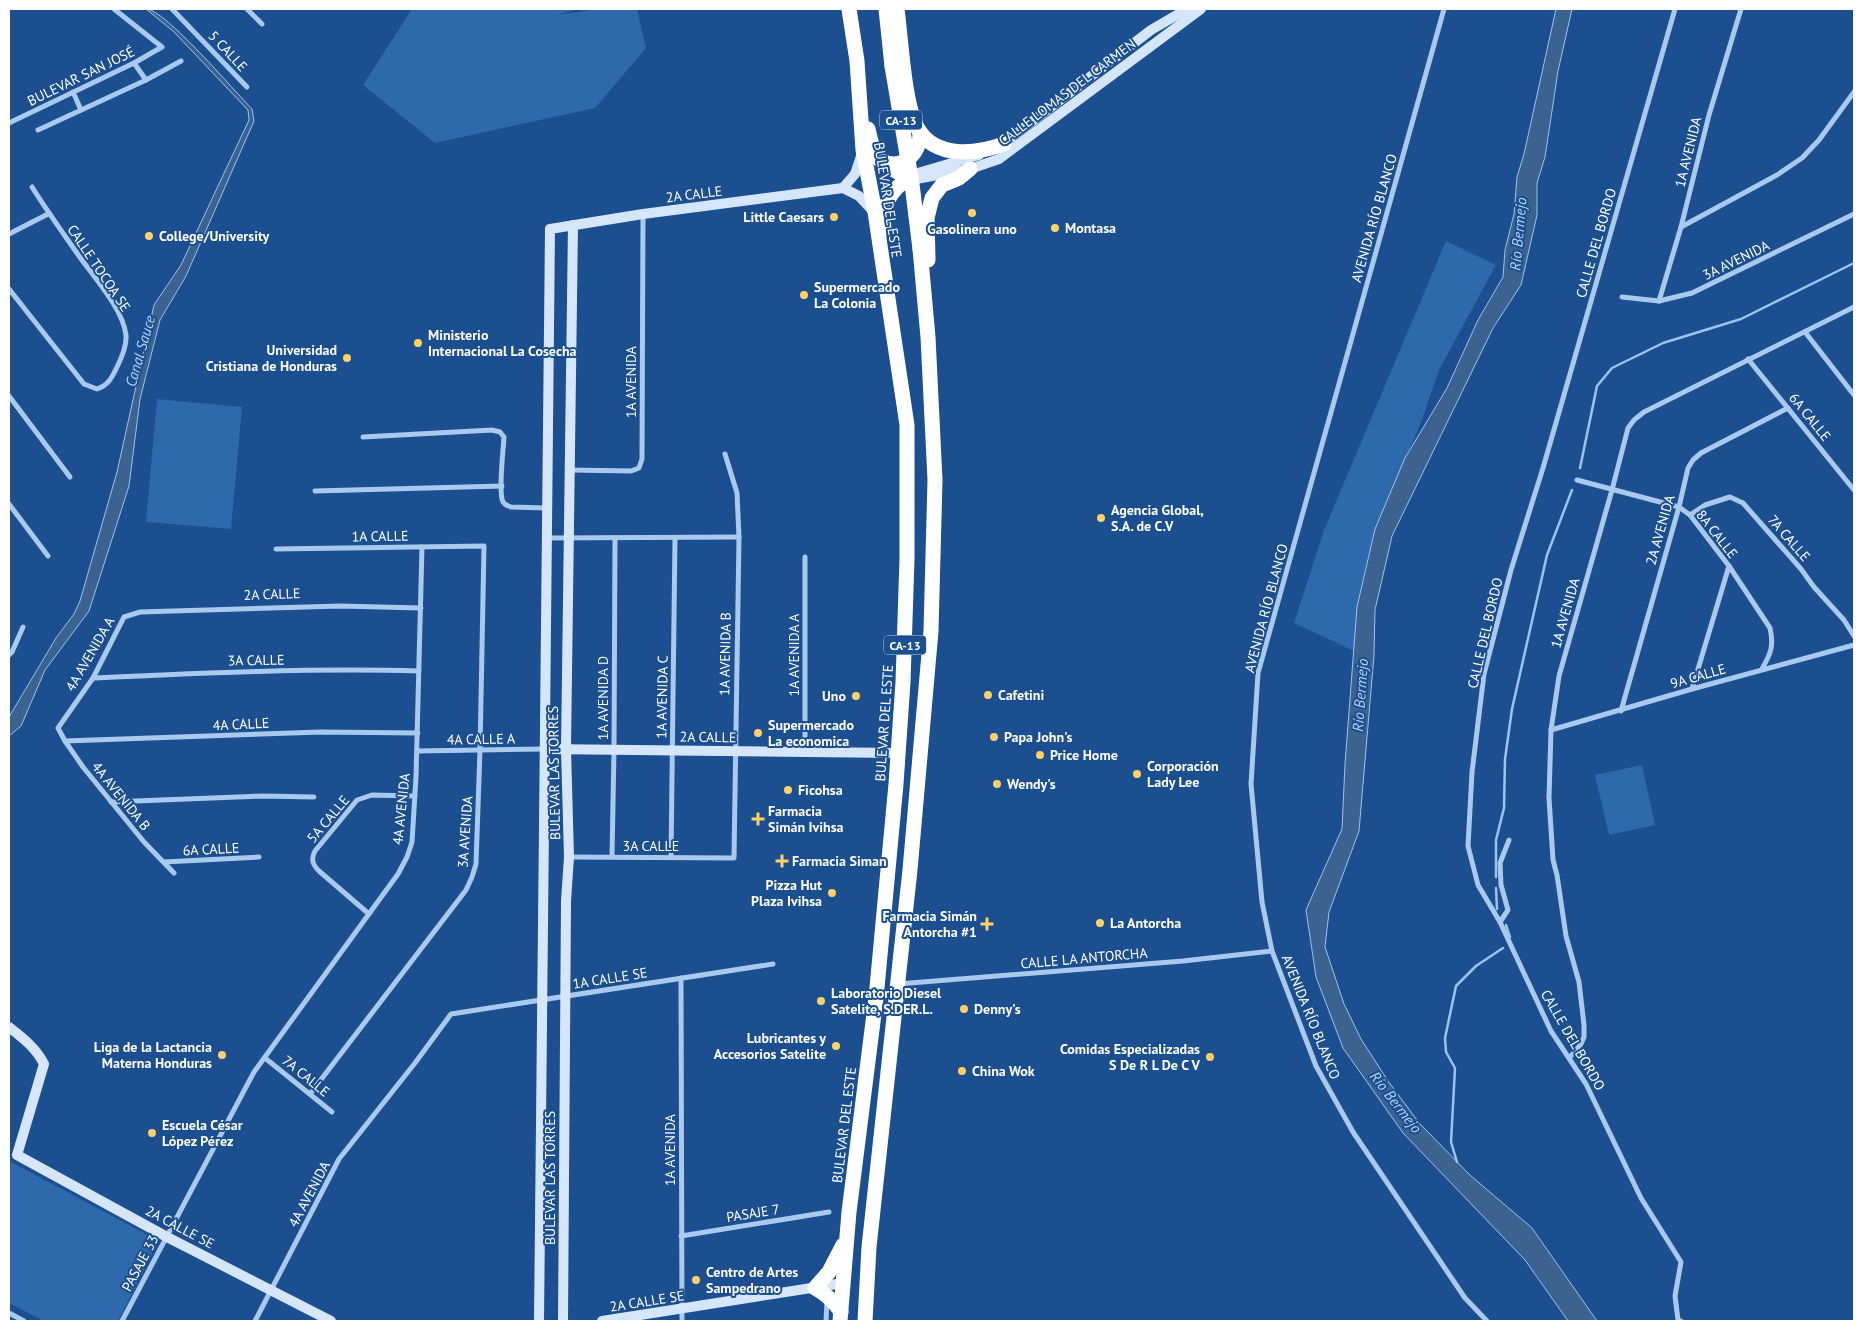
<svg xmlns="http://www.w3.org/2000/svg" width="1863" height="1330" font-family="'PT Sans',sans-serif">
	<rect width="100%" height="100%" fill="#1b4f8f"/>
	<g fill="#2e69ad">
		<polygon points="412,9 578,9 557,15 598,9 637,9 646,48 595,108 435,143 363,85"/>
		<polygon points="1446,241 1496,265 1439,370 1422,420 1375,529 1357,607 1354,651 1294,623 1324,530"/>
		<polygon points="157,399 242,407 231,529 146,522"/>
		<polygon points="1642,765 1655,825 1609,835 1595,775"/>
		<polygon points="9,1161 159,1241 118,1321 44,1321 9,1303"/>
	</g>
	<g fill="#3c6290" stroke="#9cc4f0">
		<path d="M146 9C165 9 235 92 252 109L254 121 186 276 160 320 140 399 129 486 89 611 45 670 21 726 9 736V717L56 638 74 614 80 601 117 472 154 305 181 265 249 120 248 110 173 31Z"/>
		<polygon points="1556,9 1572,9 1558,71 1545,157 1537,183 1537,215 1521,285 1493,328 1392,536 1375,610 1374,655 1359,831 1329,912 1325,947 1344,1004 1361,1039 1388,1081 1420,1124 1471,1176 1532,1228 1597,1321 1568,1321 1525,1260 1403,1133 1343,1048 1316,977 1306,910 1342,829 1345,764 1357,607 1375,529 1405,458 1447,388 1478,320 1503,277 1505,250 1514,214 1517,177 1524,154"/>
	</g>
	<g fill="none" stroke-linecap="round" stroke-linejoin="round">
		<g stroke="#9cc4f0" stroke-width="2.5">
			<polyline points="1580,468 1597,386 1612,368 1663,343 1741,319 1854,263"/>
			<polyline points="1496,877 1496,840 1504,808 1505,759 1512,709 1547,555 1572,490"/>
			<polyline points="1496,888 1497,909"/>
			<polyline points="1506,925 1510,937"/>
			<polyline points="1457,1162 1451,1142 1455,1068 1446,1052 1445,1038 1456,986 1476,966 1503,948"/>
		</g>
		<g stroke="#a9c9ee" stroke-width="5">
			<polyline points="172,9 247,87"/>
			<polyline points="247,9 262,24"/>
			<polyline points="1444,9 1258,673 1251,784 1262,902 1272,951 1316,1066 1353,1132 1465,1298 1487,1321"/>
			<polyline points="1675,9 1543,468 1511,570 1484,674 1472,772 1468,846 1478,885 1500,922 1551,1031 1586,1084 1641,1198 1681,1262 1675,1296 1678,1320 1681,1321"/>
			<polyline points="134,63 146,80"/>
			<polyline points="73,92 81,110"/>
			<polyline points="9,123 134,63 162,47 114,9"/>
			<polyline points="38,130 146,80 181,61"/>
			<polyline points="1681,227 1777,175 1802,158 1819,140 1854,92"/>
			<polyline points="9,234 48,214"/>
			<path d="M9 289 84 384 97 389C109 385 112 377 117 367 122 357 127 346 126 335 123 309 94 277 79 256 63 233 47 211 32 187"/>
			<polyline points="1622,297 1659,301 1692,293 1854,214"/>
			<polyline points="1659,301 1681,227 1709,115 1741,9"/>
			<polyline points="1805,332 1854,395"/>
			<polyline points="1748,359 1854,490"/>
			<polyline points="9,396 70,477"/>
			<path d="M363 437 492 430 500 432 504 437C503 454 499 484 502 499 503 504 506 505 511 507L547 508"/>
			<polyline points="570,470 631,471 639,468 642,459 643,214"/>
			<path d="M1577 480 1679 507 1690 515 1729 566 1770 628C1774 646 1771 653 1762 669"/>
			<polyline points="315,491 502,486"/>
			<polyline points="9,504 48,556"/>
			<polyline points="1690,515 1705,505 1730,497 1743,503 1801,569 1814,587 1844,620 1854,636"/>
			<polyline points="547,538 739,537"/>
			<polyline points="276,549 484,546 480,750 476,864 472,877 466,890 310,1094"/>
			<polyline points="9,655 12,652 23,627"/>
			<path d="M93 678C202 673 310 668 419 671"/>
			<polyline points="1692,689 1729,566"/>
			<polyline points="1621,711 1679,507 1688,468 1693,460 1701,453 1788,408"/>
			<polyline points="1551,730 1692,689 1854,645"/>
			<polyline points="65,741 321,732 418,733"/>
			<polyline points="417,751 545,749"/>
			<polyline points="805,751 805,557"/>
			<polyline points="111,802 263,796 314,797"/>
			<polyline points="569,857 734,858 739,537 737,493 725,454"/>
			<polyline points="612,857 614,750 615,538"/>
			<polyline points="671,857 675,538"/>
			<polyline points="164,862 259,857"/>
			<polyline points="174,873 144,842 83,767 65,741 58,728 93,678 124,617 140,612 340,606 421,608"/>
			<path d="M369 914 319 871C312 864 311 859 315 851L357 800 372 795 415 796"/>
			<polyline points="1500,922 1508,910 1501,885 1500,863 1509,840"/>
			<polyline points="681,978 682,1321"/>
			<polyline points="898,984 1183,961 1272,951"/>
			<polyline points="1570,1057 1581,1044 1584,1037 1584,1025 1579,982 1566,936 1557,875 1553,860 1549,798 1551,730 1559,676 1612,490 1628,428 1634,420 1644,412 1854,307"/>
			<polyline points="265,1058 332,1112"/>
			<polyline points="681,1236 829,1212"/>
			<polyline points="9,1313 24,1321"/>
			<polyline points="122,1321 254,1072 398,874 407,857 412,842 416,777 422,547"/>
			<polyline points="255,1321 339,1159 415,1063 451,1014 773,964"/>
			<polyline points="826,1321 827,1300"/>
		</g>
		<g stroke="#d6e6fa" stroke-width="10">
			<polyline points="999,147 1151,30 1187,9"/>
			<polyline points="918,173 979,155"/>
			<polyline points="909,178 916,179 970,169 999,159 1201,9"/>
			<polyline points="843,188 855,174 862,153"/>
			<polyline points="546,749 899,753"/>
			<path d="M9 1027C23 1038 36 1048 44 1064L17 1155 167 1237 331 1321"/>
			<polyline points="539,1321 550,229 643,214 843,188 859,196 873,211"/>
			<polyline points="563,1321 566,901 569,857 566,749 573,225"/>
			<polyline points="602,1321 843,1283"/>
		</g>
		<g stroke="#fff" stroke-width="15">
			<polyline points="886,9 892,66"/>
			<path d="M897 9C901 37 904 106 918 129 936 159 976 154 1004 144"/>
			<path d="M868 129C875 162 880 163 909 178"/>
			<path d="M880 160C901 172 921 154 920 132"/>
			<path d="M884 229C881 208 890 190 909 178"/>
			<polyline points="928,260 927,218 932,198 942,185 959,178 970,169"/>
			<path d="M841 1312C833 1300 826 1294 815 1288L829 1272 843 1245"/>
			<polyline points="840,1321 849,1212 876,998 896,784 903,682 907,559 907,425 875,212 863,150 857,61 849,9"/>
			<polyline points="865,1321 869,1247 910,870 931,631 935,480 928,337 920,249"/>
		</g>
		<polyline stroke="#fff" stroke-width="15" points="892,66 912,184 920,249"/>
	</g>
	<g fill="#ffd166" stroke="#1b4f8f" stroke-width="2">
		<circle cx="972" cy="213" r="5"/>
		<circle cx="834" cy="217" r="5"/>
		<circle cx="1055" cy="228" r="5"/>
		<circle cx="149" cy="236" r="5"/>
		<circle cx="804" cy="295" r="5"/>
		<circle cx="418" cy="343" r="5"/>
		<circle cx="347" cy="358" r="5"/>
		<circle cx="1101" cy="518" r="5"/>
		<circle cx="988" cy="695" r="5"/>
		<circle cx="856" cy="696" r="5"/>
		<circle cx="758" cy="733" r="5"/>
		<circle cx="994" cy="737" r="5"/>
		<circle cx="1040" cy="755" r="5"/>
		<circle cx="1137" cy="774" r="5"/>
		<circle cx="997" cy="784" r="5"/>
		<circle cx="788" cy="790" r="5"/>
		<path d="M755.5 811.5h5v5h5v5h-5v5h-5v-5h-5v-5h5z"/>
		<path d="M779.5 853.5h5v5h5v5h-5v5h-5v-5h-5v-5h5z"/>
		<circle cx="832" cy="893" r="5"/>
		<circle cx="1100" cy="923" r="5"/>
		<path d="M984.5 916.5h5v5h5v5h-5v5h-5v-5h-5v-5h5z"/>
		<circle cx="821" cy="1001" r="5"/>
		<circle cx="964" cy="1009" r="5"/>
		<circle cx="836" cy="1046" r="5"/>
		<circle cx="222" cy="1055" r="5"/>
		<circle cx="1210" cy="1057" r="5"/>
		<circle cx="962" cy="1071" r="5"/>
		<circle cx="152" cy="1133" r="5"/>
		<circle cx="696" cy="1280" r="5"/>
	</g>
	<g text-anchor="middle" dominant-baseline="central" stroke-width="4" stroke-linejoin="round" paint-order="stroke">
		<g fill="#1b4f8f" stroke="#bbcadd" stroke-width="1">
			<rect x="880" y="110.5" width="42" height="19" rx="4"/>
			<rect x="884" y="635.5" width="42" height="19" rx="4"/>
		</g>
		<g font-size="12" font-weight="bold" fill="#fff">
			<text x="901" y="120">CA-13</text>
			<text x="905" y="645">CA-13</text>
		</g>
		<g font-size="14" fill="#fff" stroke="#1b4f8f">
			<text transform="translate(228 51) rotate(47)">5 CALLE</text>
			<text transform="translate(81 76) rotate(-26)">BULEVAR SAN JOSÉ</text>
			<text transform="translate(1067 92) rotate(-37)">CALLE LOMAS DEL CARMEN</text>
			<text transform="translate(1688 152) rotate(-76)">1A AVENIDA</text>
			<text transform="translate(694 194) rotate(-7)">2A CALLE</text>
			<text transform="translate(888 200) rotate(81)">BULEVAR DEL ESTE</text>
			<text transform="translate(1374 218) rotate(-74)">AVENIDA RÍO BLANCO</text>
			<text transform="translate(1596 243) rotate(-74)">CALLE DEL BORDO</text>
			<text transform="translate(1736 260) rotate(-26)">3A AVENIDA</text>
			<text transform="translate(99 268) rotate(56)">CALLE TOCOA SE</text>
			<text transform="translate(631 382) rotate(-90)">1A AVENIDA</text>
			<text transform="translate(1810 417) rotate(51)">6A CALLE</text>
			<text transform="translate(1660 530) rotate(-74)">2A AVENIDA</text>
			<text transform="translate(1717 534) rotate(52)">8A CALLE</text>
			<text transform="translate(380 536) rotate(-1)">1A CALLE</text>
			<text transform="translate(1789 538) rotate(49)">7A CALLE</text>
			<text transform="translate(272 594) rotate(-2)">2A CALLE</text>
			<text transform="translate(1266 608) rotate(-75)">AVENIDA RÍO BLANCO</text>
			<text transform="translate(1565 613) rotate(-74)">1A AVENIDA</text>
			<text transform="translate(1485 633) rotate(-77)">CALLE DEL BORDO</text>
			<text transform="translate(90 654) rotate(-60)">4A AVENIDA A</text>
			<text transform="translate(725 654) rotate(-89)">1A AVENIDA B</text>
			<text transform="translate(794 655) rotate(-90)">1A AVENIDA A</text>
			<text transform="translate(256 660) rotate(-1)">3A CALLE</text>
			<text transform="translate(1698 676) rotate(-16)">9A CALLE</text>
			<text transform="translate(662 697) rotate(-89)">1A AVENIDA C</text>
			<text transform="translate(603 698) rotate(-90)">1A AVENIDA D</text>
			<text transform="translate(884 723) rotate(-86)">BULEVAR DEL ESTE</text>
			<text transform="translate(241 724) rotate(-3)">4A CALLE</text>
			<text transform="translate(708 737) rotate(1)">2A CALLE</text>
			<text transform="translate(481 739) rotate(-1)">4A CALLE A</text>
			<text transform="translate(554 773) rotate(-91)">BULEVAR LAS TORRES</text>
			<text transform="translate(121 796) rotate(51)">4A AVENIDA B</text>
			<text transform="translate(401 809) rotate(-84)">4A AVENIDA</text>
			<text transform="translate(328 819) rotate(-50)">5A CALLE</text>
			<text transform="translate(465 832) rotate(-86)">3A AVENIDA</text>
			<text x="651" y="846">3A CALLE</text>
			<text transform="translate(211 849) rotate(-3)">6A CALLE</text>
			<text transform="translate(1084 958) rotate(-5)">CALLE LA ANTORCHA</text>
			<text transform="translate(610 978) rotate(-9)">1A CALLE SE</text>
			<text transform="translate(1311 1017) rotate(68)">AVENIDA RÍO BLANCO</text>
			<text transform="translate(1573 1040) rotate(60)">CALLE DEL BORDO</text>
			<text transform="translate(306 1076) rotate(39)">7A CALLE</text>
			<text transform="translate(844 1125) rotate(-83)">BULEVAR DEL ESTE</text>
			<text transform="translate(670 1150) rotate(-90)">1A AVENIDA</text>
			<text transform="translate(550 1178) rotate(-90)">BULEVAR LAS TORRES</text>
			<text transform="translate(309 1194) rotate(-62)">4A AVENIDA</text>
			<text transform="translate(753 1213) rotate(-9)">PASAJE 7</text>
			<text transform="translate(180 1227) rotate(28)">2A CALLE SE</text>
			<text transform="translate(140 1263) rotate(-62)">PASAJE 33</text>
			<text transform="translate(647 1301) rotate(-9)">2A CALLE SE</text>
		</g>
		<g font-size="14" font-weight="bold" fill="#fff" stroke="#1b4f8f" text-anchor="start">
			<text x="824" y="217" text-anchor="end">Little Caesars</text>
			<text x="1065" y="228">Montasa</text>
			<text x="972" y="229" text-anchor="middle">Gasolinera uno</text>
			<text x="159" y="236">College/University</text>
			<text x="814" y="287">Supermercado<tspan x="814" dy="16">La Colonia</tspan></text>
			<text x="428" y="335">Ministerio<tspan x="428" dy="16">Internacional La Cosecha</tspan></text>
			<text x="337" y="350" text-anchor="end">Universidad<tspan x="337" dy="16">Cristiana de Honduras</tspan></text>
			<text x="1111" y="510">Agencia Global,<tspan x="1111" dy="16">S.A. de C.V</tspan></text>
			<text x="998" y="695">Cafetini</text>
			<text x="846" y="696" text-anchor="end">Uno</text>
			<text x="768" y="725">Supermercado<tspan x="768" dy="16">La economica</tspan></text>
			<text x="1004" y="737">Papa John's</text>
			<text x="1050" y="755">Price Home</text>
			<text x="1147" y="766">Corporación<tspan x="1147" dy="16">Lady Lee</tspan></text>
			<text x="1007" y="784">Wendy's</text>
			<text x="798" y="790">Ficohsa</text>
			<text x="768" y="811">Farmacia<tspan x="768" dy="16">Simán Ivihsa</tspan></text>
			<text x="792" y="861">Farmacia Siman</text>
			<text x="822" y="885" text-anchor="end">Pizza Hut<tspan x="822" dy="16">Plaza Ivihsa</tspan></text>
			<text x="977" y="916" text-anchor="end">Farmacia Simán<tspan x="977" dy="16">Antorcha #1</tspan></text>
			<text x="1110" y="923">La Antorcha</text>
			<text x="831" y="993">Laboratorio Diesel<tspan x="831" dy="16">Satelite, S.DER.L.</tspan></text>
			<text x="974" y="1009">Denny's</text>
			<text x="826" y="1038" text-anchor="end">Lubricantes y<tspan x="826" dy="16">Accesorios Satelite</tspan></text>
			<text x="212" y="1047" text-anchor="end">Liga de la Lactancia<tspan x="212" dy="16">Materna Honduras</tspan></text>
			<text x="1200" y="1049" text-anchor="end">Comidas Especializadas<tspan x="1200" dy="16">S De R L De C V</tspan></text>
			<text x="972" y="1071">China Wok</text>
			<text x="162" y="1125">Escuela César<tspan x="162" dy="16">López Pérez</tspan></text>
			<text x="706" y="1272">Centro de Artes<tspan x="706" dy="16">Sampedrano</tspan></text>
		</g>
		<g font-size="15" font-style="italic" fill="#b5d3f5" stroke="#1b4f8f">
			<text transform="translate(1518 234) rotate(-85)">Río Bermejo</text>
			<text transform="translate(140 351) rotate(-74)">Canal Sauce</text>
			<text transform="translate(1360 695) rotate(-86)">Río Bermejo</text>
			<text transform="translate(1396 1102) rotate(52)">Río Bermejo</text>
		</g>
	</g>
	<rect width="1863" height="1330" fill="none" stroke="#ffffff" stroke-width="20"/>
</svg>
